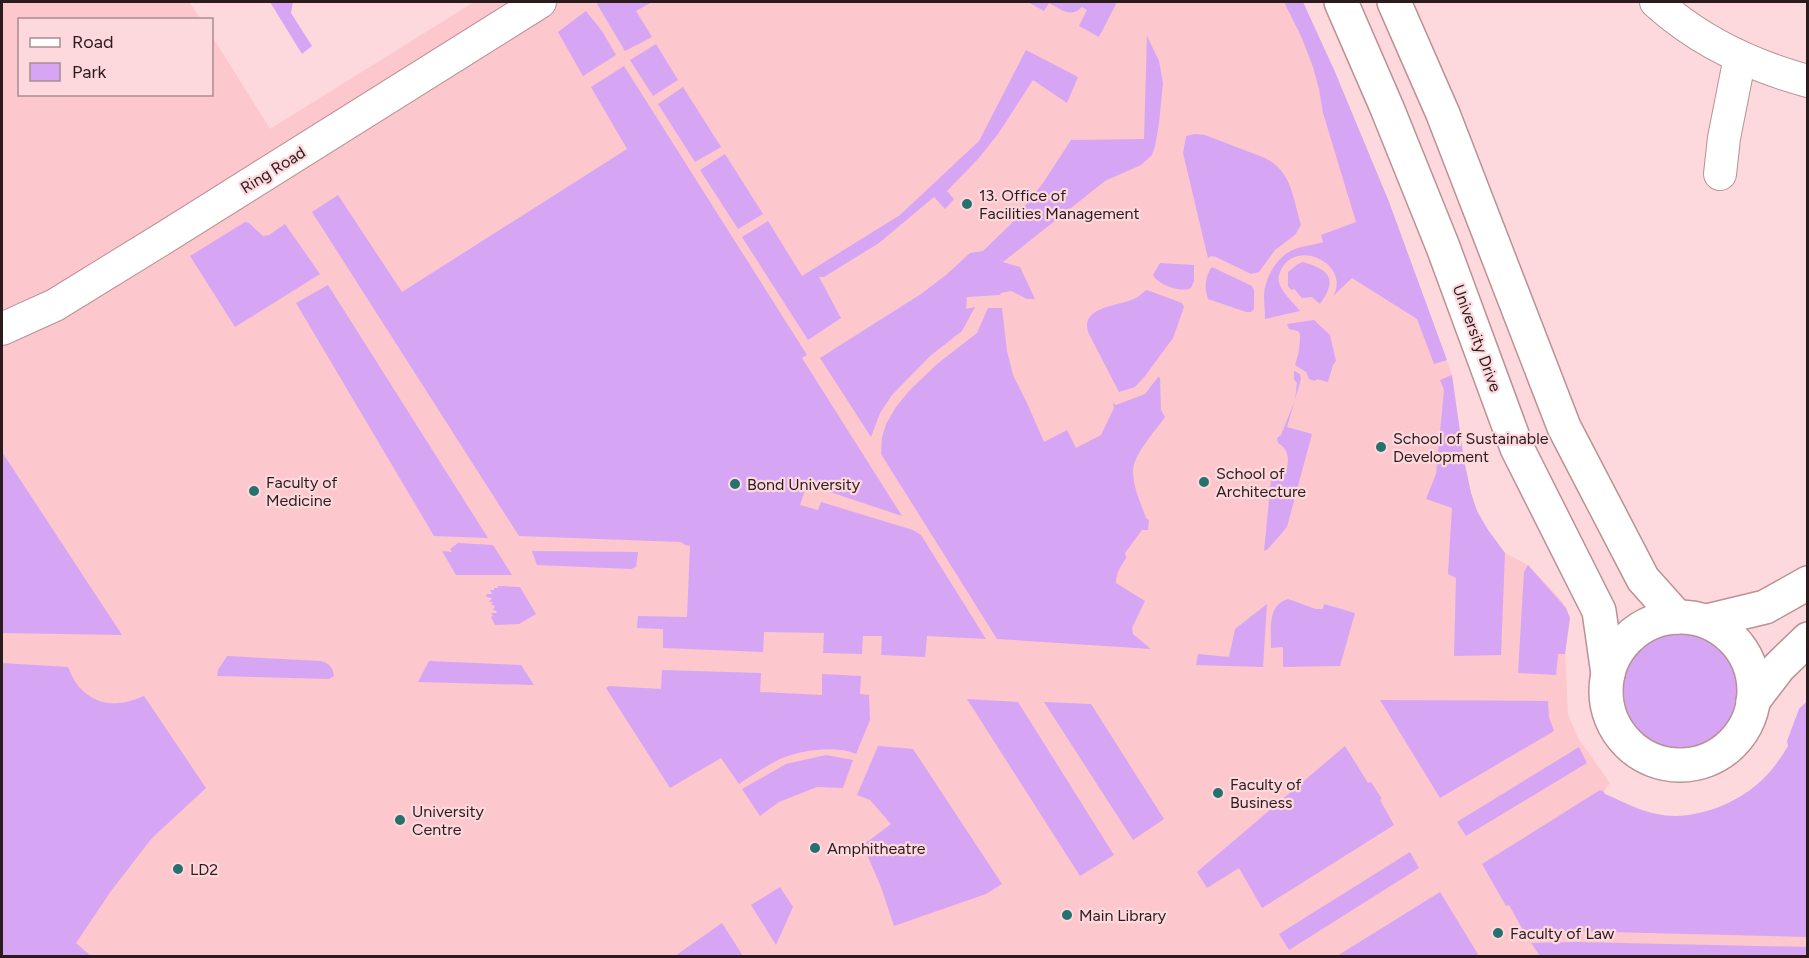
<svg xmlns="http://www.w3.org/2000/svg" width="1809" height="958" font-family="Figtree,sans-serif">
	<rect width="100%" height="100%" fill="#fdd9dd"/>
	<polygon fill="#fcc7cd" points="2,2 189,2 201,19 20,20 20,94 212,94 212,36 270,129 474,2 1303,2 1335,72 1389,202 1452,375 1464,460 1471,493 1477,511 1488,530 1505,553 1528,565 1562,601 1570,618 1565,654 1568,714 1578,738 1610,783 1604,791 1605,794 1648,814 1676,819 1733,804 1766,780 1790,746 1799,709 1807,701 1807,956 2,956"/>
	<g fill="#d6a6f5">
		<polygon points="270,2 293,2 291,13 312,46 302,54"/>
		<polygon points="601,2 652,2 636,11 652,37 625,51 597,4"/>
		<path d="M1028 2H1117L1099 37 1079 26 1087 10 1082 7C1071 18 1062 10 1049 3L1044 11Z"/>
		<path d="M1284 2H1303L1335 72 1389 202 1447 360 1434 364 1417 319 1352 278 1333 296C1351 267 1300 238 1282 268 1279 273 1277 279 1280 285 1284 295 1294 303 1300 311L1265 319C1265 311 1264 302 1264 295 1265 277 1278 255 1295 249 1303 246 1314 245 1323 242L1321 235 1356 222 1323 113 1319 89 1313 67 1301 36Z"/>
		<polygon points="586,11 602,31 616,55 583,76 558,32"/>
		<polygon points="1147,36 1159,61 1163,83 1159,123 1155,146 1152,155 1141,165 1105,181 1003,262 1020,267 1035,299 1027,299 1011,291 1001,293 1000,295 967,297 966,309 975,307 962,331 930,356 892,395 880,413 871,437 820,358 921,294 946,275 970,253 983,251 1011,224 1043,183 1071,140 1144,139"/>
		<polygon points="656,44 678,80 653,96 630,60"/>
		<polygon points="1026,50 1078,77 1067,103 1033,80 998,134 978,159 947,191 954,199 945,209 934,197 879,243 824,277 819,277 841,318 808,340 742,237 768,221 802,276 900,215 979,141"/>
		<polygon points="624,66 807,355 802,358 902,516 824,490 825,486 808,481 800,505 818,510 821,502 913,530 921,535 986,639 927,636 925,657 881,655 882,636 863,636 862,654 823,653 824,633 764,632 763,652 663,648 663,629 637,628 638,616 687,617 690,546 685,545 681,542 519,536 312,212 338,195 402,292 627,149 591,87"/>
		<polygon points="683,87 721,147 695,162 658,104"/>
		<path d="M1195 134 1205 135 1265 158C1292 171 1293 199 1301 225L1295 235 1275 250 1259 272 1251 274 1216 257 1211 256 1208 258 1183 153 1186 136Z"/>
		<polygon points="725,154 763,214 738,229 700,170"/>
		<polygon points="245,222 249,223 263,236 269,235 285,224 320,274 235,327 190,256"/>
		<path d="M1303 262C1330 270 1338 279 1320 304L1312 297 1302 298 1294 289 1291 290 1288 286V272L1298 264Z"/>
		<path d="M1160 263 1194 265V281L1191 288C1181 293 1158 285 1153 275Z"/>
		<path d="M1212 267 1252 286 1254 290V309L1251 312H1246L1208 299C1204 288 1205 276 1212 267Z"/>
		<polygon points="328,285 488,538 434,536 296,303"/>
		<path d="M1147 290 1182 303 1184 307 1173 338 1145 376 1135 387 1119 392 1090 336C1076 306 1118 307 1136 298 1140 296 1143 292 1147 290Z"/>
		<path d="M988 308H1002L1007 351 1013 375 1027 403 1044 442 1067 430 1076 448 1101 435 1114 408 1113 403 1116 405 1145 394 1158 377 1160 378 1161 410 1165 417C1156 430 1133 455 1133 471 1133 487 1141 504 1146 518L1149 520 1148 530H1142L1125 553 1126 558C1121 566 1116 573 1116 583L1145 601 1132 628 1133 634 1151 649 997 639 881 454 882 438 886 424 896 407 909 391 937 364 977 333Z"/>
		<path d="M1314 320 1330 335 1336 361 1333 365 1328 382 1317 379 1315 381 1309 379 1306 372 1295 365C1299 354 1300 345 1300 334L1298 331 1289 329 1287 324Z"/>
		<path d="M1294 371 1300 374 1301 379 1287 427 1312 434 1287 527 1268 549 1264 551 1271 480 1277 479 1286 472C1289 461 1290 450 1278 443L1277 438 1281 435 1295 400 1297 383 1294 379Z"/>
		<polygon points="1452,375 1464,460 1471,493 1477,511 1488,530 1505,553 1501,655 1454,656 1456,578 1448,574 1452,508 1426,499 1436,474 1444,390 1440,380"/>
		<polygon points="2,452 122,635 2,633"/>
		<polygon points="458,543 493,545 512,575 456,575 442,551 452,552 450,549"/>
		<polygon points="532,551 638,552 636,567 631,569 537,565"/>
		<polygon points="1528,565 1566,608 1570,618 1565,654 1558,654 1556,675 1518,673 1524,572"/>
		<polygon points="498,586 520,587 536,614 519,624 495,625 491,617 493,616 491,613 496,613 497,611 493,610 495,606 491,605 493,602 489,602 492,598 486,597 487,594 492,594 490,590 494,590 494,588 498,588"/>
		<path d="M1288 599 1316 609H1323L1324 604 1355 613 1340 666 1283 667V647L1271 648C1271 630 1267 605 1288 599Z"/>
		<polygon points="1267,604 1263,667 1196,665 1198,654 1229,657 1235,629"/>
		<circle cx="1682" cy="690" r="59"/>
		<path d="M227 656 321 661C329 663 333 668 334 676L329 679 217 676 218 670Z"/>
		<polygon points="429,661 521,665 534,685 418,682"/>
		<path d="M2 663 68 667C71 674 75 683 80 688 99 708 121 706 144 696L206 788 152 838 111 891 76 943 91 956H2Z"/>
		<path d="M662 670 761 673 760 692 822 695V674L861 676 860 694 869 695 870 720 856 754C835 745 801 750 780 759 766 766 752 775 739 784L721 758 670 788 606 688 609 686 661 689Z"/>
		<polygon points="967,699 1018,702 1114,855 1080,876"/>
		<polygon points="1380,700 1548,701 1549,717 1554,731 1440,798"/>
		<path d="M1807 701V937L1523 930 1509 905 1506 906 1482 864 1600 790 1603 791 1605 794C1622 801 1639 811 1657 814 1692 822 1738 804 1763 779 1773 769 1781 758 1788 746L1787 741 1799 709Z"/>
		<polygon points="1044,702 1091,704 1164,819 1133,840"/>
		<polygon points="878,746 913,749 1002,884 986,894 894,926 881,887 863,845 891,824 870,800 857,795"/>
		<polygon points="1345,746 1368,783 1371,782 1382,799 1380,800 1394,825 1262,908 1239,868 1207,888 1197,872"/>
		<polygon points="1579,747 1587,763 1466,836 1457,822"/>
		<polygon points="826,755 853,760 843,788 817,787 779,802 760,816 742,789 786,764"/>
		<polygon points="1410,852 1419,868 1289,950 1279,934"/>
		<polygon points="780,887 793,907 776,945 751,905"/>
		<polygon points="1440,892 1479,956 1337,956"/>
		<polygon points="722,923 743,956 675,956"/>
		<polygon points="1576,942 1807,947 1807,956 1540,956 1531,943"/>
	</g>
	<g fill="none" stroke-linecap="round" stroke-linejoin="round">
		<g stroke="#ba9195" stroke-width="34">
			<g id="minor">
				<path d="M1656 2C1699 41 1752 66 1808 81"/>
				<polyline points="1720,174 1724,138 1740,57"/>
				<polyline points="2,329 55,305 167,236 540,2"/>
			</g>
		</g>
		<g stroke="#ba9195" stroke-width="36">
			<g id="tertiary">
				<polyline points="1341,2 1387,108 1443,247 1517,448 1599,611 1608,674"/>
				<polyline points="1394,2 1443,114 1564,427 1643,579 1677,617"/>
				<circle cx="1680" cy="691" r="74"/>
				<polyline points="1707,621 1765,607 1808,583"/>
				<polyline points="1753,701 1779,667 1808,639"/>
			</g>
		</g>
		<use href="#minor" stroke="#fff" stroke-width="32"/>
		<use href="#tertiary" stroke="#fff" stroke-width="33"/>
	</g>
	<g fill="#26706d" stroke="#fdd9dd" stroke-width="2">
		<circle cx="967" cy="204" r="6"/>
		<circle cx="1381" cy="447" r="6"/>
		<circle cx="1204" cy="482" r="6"/>
		<circle cx="735" cy="484" r="6"/>
		<circle cx="254" cy="491" r="6"/>
		<circle cx="1218" cy="793" r="6"/>
		<circle cx="400" cy="820" r="6"/>
		<circle cx="815" cy="848" r="6"/>
		<circle cx="178" cy="869" r="6"/>
		<circle cx="1067" cy="915" r="6"/>
		<circle cx="1498" cy="933" r="6"/>
	</g>
	<g text-anchor="middle" dominant-baseline="central" stroke-width="4.5" stroke-linejoin="round" paint-order="stroke">
		<g font-size="16" fill="#2b1b1d" stroke="#fdd9dd">
			<text transform="translate(273 170) rotate(-32)">Ring Road</text>
			<text transform="translate(1477 338) rotate(70)">University Drive</text>
		</g>
		<g font-size="16" fill="#2b1b1d" stroke="#fdd9dd" text-anchor="start">
			<text x="979" y="195">13. Office of<tspan x="979" dy="18">Facilities Management</tspan></text>
			<text x="1393" y="438">School of Sustainable<tspan x="1393" dy="18">Development</tspan></text>
			<text x="1216" y="473">School of<tspan x="1216" dy="18">Architecture</tspan></text>
			<text x="266" y="482">Faculty of<tspan x="266" dy="18">Medicine</tspan></text>
			<text x="747" y="484">Bond University</text>
			<text x="1230" y="784">Faculty of<tspan x="1230" dy="18">Business</tspan></text>
			<text x="412" y="811">University<tspan x="412" dy="18">Centre</tspan></text>
			<text x="827" y="848">Amphitheatre</text>
			<text x="190" y="869">LD2</text>
			<text x="1079" y="915">Main Library</text>
			<text x="1510" y="933">Faculty of Law</text>
		</g>
	</g>
	<rect width="1809" height="958" fill="none" stroke="#2b1b1d" stroke-width="6"/>
	<rect x="18" y="18" width="195" height="78" fill="#fdd9dd" stroke="#a98d90" stroke-width="1.5"/>
	<rect x="30" y="38" width="30" height="9" fill="#ffffff" stroke="#a98d90" stroke-width="1.5"/>
	<text x="72" y="48" font-size="18" fill="#2b1b1d">Road</text>
	<rect x="30" y="63" width="30" height="18" fill="#d6a6f5" stroke="#a98d90" stroke-width="1.5"/>
	<text x="72" y="78" font-size="18" fill="#2b1b1d">Park</text>
</svg>
